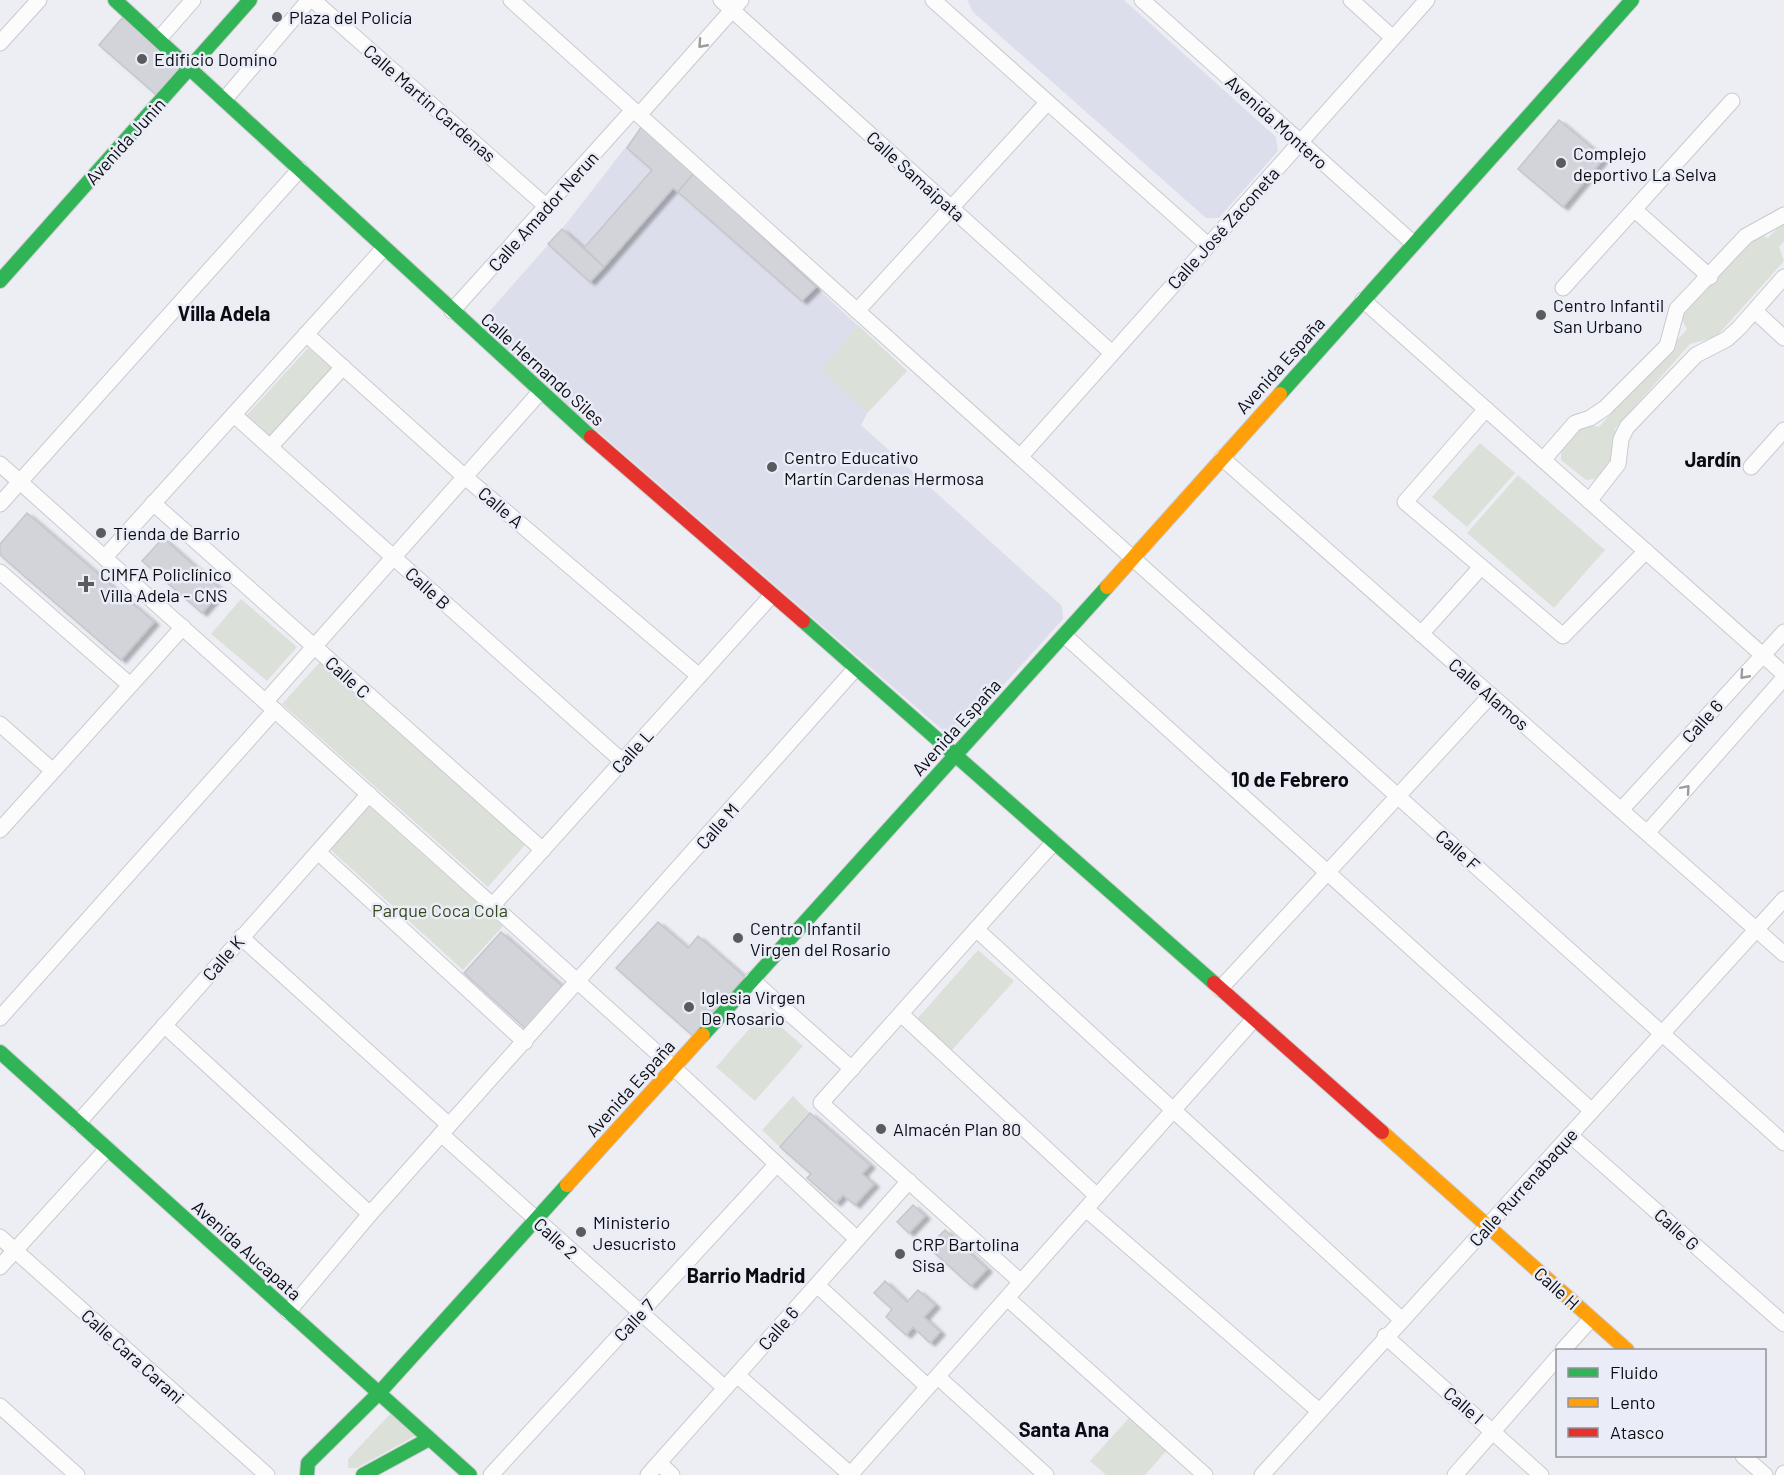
<svg xmlns="http://www.w3.org/2000/svg" width="1784" height="1475" font-family="Barlow,sans-serif">
	<defs>
		<filter id="shadow"><feDropShadow dx="5" dy="3" stdDeviation="1.5" flood-color="#0004"/></filter>
	</defs>
	<rect width="100%" height="100%" fill="#edeef4"/>
	<g fill="#dcdfeb">
		<polygon points="967,0 1124,0 1276,137 1278,151 1219,218 1206,218 973,12"/>
		<polygon points="642,126 907,371 868,412 861,425 1062,606 1063,619 954,740 482,331 481,321 562,229"/>
	</g>
	<g fill="#dbe1d9">
		<polygon points="1784,221 1784,241 1779,247 1784,261 1716,337 1690,344 1615,429 1616,453 1596,479 1586,480 1561,460 1561,446 1581,422 1599,427 1687,329 1679,315 1753,232 1768,238"/>
		<polygon points="858,325 907,371 868,412 821,370"/>
		<polygon points="308,348 332,368 269,439 246,416"/>
		<polygon points="1480,443 1515,473 1467,527 1432,497"/>
		<polygon points="1518,475 1605,550 1554,608 1467,533"/>
		<polygon points="241,599 297,647 267,681 211,634"/>
		<polygon points="320,662 525,845 488,887 282,704"/>
		<polygon points="363,801 503,926 463,970 332,851 330,846"/>
		<polygon points="978,950 1014,981 952,1050 917,1019"/>
		<polygon points="764,1012 803,1046 755,1101 716,1067"/>
		<polygon points="793,1096 810,1113 780,1147 762,1130"/>
		<polygon points="1138,1408 1175,1441 1145,1475 1106,1475 1090,1461"/>
		<polygon points="392,1412 417,1435 357,1468 348,1468 348,1459"/>
	</g>
	<g fill="#d3d4d9" stroke="#c5c6cb" stroke-width="1.5" filter="url(#shadow)">
		<polygon points="123,17 185,72 161,99 99,45"/>
		<polygon points="1559,120 1604,158 1563,207 1518,169"/>
		<polygon points="642,126 694,173 678,192 673,188 604,267 584,248 652,170 627,148"/>
		<polygon points="694,173 816,287 802,301 678,192"/>
		<polygon points="562,229 604,267 590,282 548,244"/>
		<polygon points="27,513 154,622 121,660 0,555 0,544"/>
		<polygon points="163,538 222,590 202,613 142,561"/>
		<polygon points="658,922 688,948 698,936 745,977 693,1036 616,968"/>
		<polygon points="501,932 564,988 526,1029 464,973"/>
		<polygon points="810,1113 870,1165 862,1174 874,1184 855,1205 843,1195 836,1203 807,1178 811,1174 780,1147"/>
		<polygon points="913,1205 925,1216 909,1233 897,1222"/>
		<polygon points="945,1230 987,1269 971,1286 928,1247"/>
		<polygon points="885,1281 907,1302 918,1290 935,1305 924,1317 940,1332 930,1343 913,1327 906,1335 886,1317 892,1309 874,1293"/>
	</g>
	<g fill="none" stroke-linecap="round" stroke-linejoin="round">
		<g stroke="#c9cace" stroke-width="17">
			<g id="street">
				<polyline points="313,0 547,207"/>
				<polyline points="511,0 1784,1143"/>
				<polyline points="721,0 1112,353"/>
				<polyline points="933,0 1208,245"/>
				<polyline points="1142,0 1413,243"/>
				<polyline points="1351,0 1393,38"/>
				<polyline points="159,39 193,0"/>
				<polyline points="0,43 39,0"/>
				<polyline points="225,99 309,0"/>
				<polyline points="639,115 741,0"/>
				<polyline points="1635,210 1710,277"/>
				<polyline points="1563,288 1732,101"/>
				<polyline points="1363,300 1784,674"/>
				<polyline points="452,311 633,110"/>
				<polyline points="857,311 1047,103"/>
				<polyline points="1755,311 1784,338"/>
				<polyline points="306,334 465,477 699,676"/>
				<polyline points="1486,409 1405,502 1563,636 1646,551"/>
				<polyline points="234,415 622,761"/>
				<polyline points="270,447 343,367"/>
				<polyline points="1020,457 1427,0"/>
				<polyline points="1222,458 1784,954"/>
				<polyline points="1543,460 1575,423 1590,418 1605,408 1667,346 1677,309 1746,236 1784,215"/>
				<polyline points="0,464 673,1067 857,1239"/>
				<polyline points="1751,467 1784,430"/>
				<polyline points="1589,501 1618,464 1621,439 1627,427 1696,355 1727,339 1739,328 1784,277"/>
				<polyline points="153,503 543,850"/>
				<polyline points="0,504 300,169"/>
				<polyline points="105,557 384,248"/>
				<polyline points="0,572 130,685"/>
				<polyline points="1421,634 1481,567"/>
				<polyline points="1064,635 1592,1111"/>
				<polyline points="266,701 540,392"/>
				<polyline points="0,724 53,771"/>
				<polyline points="1621,810 1784,632"/>
				<polyline points="0,830 183,627"/>
				<polyline points="1647,833 1784,678"/>
				<polyline points="318,852 525,1042"/>
				<polyline points="492,906 772,595"/>
				<polyline points="976,929 1401,1319"/>
				<polyline points="241,937 449,1125"/>
				<polyline points="752,980 852,1069"/>
				<polyline points="1220,989 1491,695"/>
				<polyline points="901,1014 1097,1196"/>
				<polyline points="0,1018 275,710"/>
				<polyline points="164,1025 370,1214"/>
				<polyline points="78,1123 369,794"/>
				<polyline points="441,1134 725,1388"/>
				<polyline points="1570,1135 1784,1324"/>
				<polyline points="1086,1209 1319,1411"/>
				<polyline points="0,1237 267,1475"/>
				<polyline points="0,1267 107,1149"/>
				<polyline points="1021,1282 821,1103 1054,842"/>
				<polyline points="817,1285 928,1387"/>
				<polyline points="1007,1298 1205,1475"/>
				<polyline points="288,1312 370,1214 855,669"/>
				<polyline points="1385,1336 1541,1475"/>
				<polyline points="1563,1350 1591,1319"/>
				<polyline points="737,1375 851,1475"/>
				<polyline points="938,1377 1046,1475"/>
				<polyline points="0,1406 77,1475"/>
				<polyline points="1743,1456 1765,1475"/>
				<polyline points="659,1463 672,1475"/>
				<polyline points="491,1475 777,1164"/>
				<polyline points="648,1475 909,1181"/>
				<polyline points="850,1475 1254,1019"/>
				<polyline points="1262,1475 1784,899"/>
				<polyline points="1455,1475 1558,1357"/>
				<polyline points="1783,1475 1784,1473"/>
			</g>
		</g>
		<g stroke="#c9cace" stroke-width="16">
			<g id="fast">
				<polyline points="115,0 591,437"/>
				<polyline points="0,281 250,0"/>
				<polyline points="1280,394 1632,0"/>
				<polyline points="803,621 1214,983"/>
				<polyline points="703,1035 1107,587"/>
				<polyline points="0,1052 470,1475"/>
				<polyline points="307,1475 308,1463 379,1393 567,1185"/>
				<polyline points="363,1475 429,1439"/>
			</g>
		</g>
		<g stroke="#c9cace" stroke-width="16">
			<g id="slow">
				<polyline points="1107,587 1280,394"/>
				<polyline points="1382,1132 1627,1350"/>
				<polyline points="567,1185 703,1035"/>
			</g>
		</g>
		<g stroke="#c9cace" stroke-width="16">
			<g id="jam">
				<polyline points="591,437 803,621"/>
				<polyline points="1214,983 1382,1132"/>
			</g>
		</g>
		<use href="#street" stroke="#fcfcfd" stroke-width="15"/>
		<use href="#fast" stroke="#30b455" stroke-width="14"/>
		<use href="#slow" stroke="#ff9f0a" stroke-width="14"/>
		<use href="#jam" stroke="#e5322d" stroke-width="14"/>
	</g>
	<defs><path id="oneway-chevron" d="M-2-3.5L2.5 0L-2 3.5" fill="none" stroke-width="1.6" stroke-linecap="round" stroke-linejoin="round" transform="scale(1.5)"/></defs>
	<g stroke="#9c9c9e">
		<use href="#oneway-chevron" transform="translate(702 44) rotate(132)"/>
		<use href="#oneway-chevron" transform="translate(1744 675) rotate(132)"/>
		<use href="#oneway-chevron" transform="translate(1686 789) rotate(-49)"/>
	</g>
	<g fill="#5a5b5f" stroke="#eaedf7" stroke-width="2">
		<circle cx="277" cy="17" r="6"/>
		<circle cx="142" cy="59" r="6"/>
		<circle cx="1561" cy="163" r="6"/>
		<circle cx="1541" cy="315" r="6"/>
		<circle cx="772" cy="467" r="6"/>
		<circle cx="101" cy="533" r="6"/>
		<path d="M83 575h6v6h6v6h-6v6h-6v-6h-6v-6h6z"/>
		<circle cx="738" cy="938" r="6"/>
		<circle cx="689" cy="1007" r="6"/>
		<circle cx="881" cy="1129" r="6"/>
		<circle cx="581" cy="1232" r="6"/>
		<circle cx="900" cy="1254" r="6"/>
	</g>
	<g text-anchor="middle" dominant-baseline="central" stroke-width="5" stroke-linejoin="round" paint-order="stroke">
		<g font-size="18" fill="#0b0c0f" stroke="#eaedf7" text-anchor="start">
			<text x="289" y="17">Plaza del Policía</text>
			<text x="154" y="59">Edificio Domino</text>
			<text x="1573" y="153">Complejo<tspan x="1573" dy="21">deportivo La Selva</tspan></text>
			<text x="1553" y="305">Centro Infantil<tspan x="1553" dy="21">San Urbano</tspan></text>
			<text x="784" y="457">Centro Educativo<tspan x="784" dy="21">Martín Cardenas Hermosa</tspan></text>
			<text x="113" y="533">Tienda de Barrio</text>
			<text x="100" y="574">CIMFA Policlínico<tspan x="100" dy="21">Villa Adela - CNS</tspan></text>
			<text x="750" y="928">Centro Infantil<tspan x="750" dy="21">Virgen del Rosario</tspan></text>
			<text x="701" y="997">Iglesia Virgen<tspan x="701" dy="21">De Rosario</tspan></text>
			<text x="893" y="1129">Almacén Plan 80</text>
			<text x="593" y="1222">Ministerio<tspan x="593" dy="21">Jesucristo</tspan></text>
			<text x="912" y="1244">CRP Bartolina<tspan x="912" dy="21">Sisa</tspan></text>
		</g>
		<g font-size="18" fill="#0b0c0f" stroke="#eaedf7">
			<text transform="translate(430 103) rotate(41)">Calle Martin Cardenas</text>
			<text transform="translate(1277 122) rotate(42)">Avenida Montero</text>
			<text transform="translate(125 141) rotate(-48)">Avenida Junin</text>
			<text transform="translate(916 176) rotate(42)">Calle Samaipata</text>
			<text transform="translate(543 211) rotate(-48)">Calle Amador Nerun</text>
			<text transform="translate(1223 228) rotate(-48)">Calle José Zaconeta</text>
			<text transform="translate(1280 365) rotate(-48)">Avenida España</text>
			<text transform="translate(543 369) rotate(42)">Calle Hernando Siles</text>
			<text transform="translate(501 507) rotate(40)">Calle A</text>
			<text transform="translate(428 588) rotate(42)">Calle B</text>
			<text transform="translate(348 677) rotate(42)">Calle C</text>
			<text transform="translate(1489 694) rotate(41)">Calle Alamos</text>
			<text transform="translate(1702 721) rotate(-48)">Calle 6</text>
			<text transform="translate(956 727) rotate(-48)">Avenida España</text>
			<text transform="translate(632 751) rotate(-48)">Calle L</text>
			<text transform="translate(717 826) rotate(-49)">Calle M</text>
			<text transform="translate(1458 850) rotate(42)">Calle F</text>
			<text transform="translate(223 958) rotate(-49)">Calle K</text>
			<text transform="translate(630 1088) rotate(-48)">Avenida España</text>
			<text transform="translate(1523 1187) rotate(-48)">Calle Rurrenabaque</text>
			<text transform="translate(1677 1229) rotate(42)">Calle G</text>
			<text transform="translate(556 1238) rotate(42)">Calle 2</text>
			<text transform="translate(247 1250) rotate(42)">Avenida Aucapata</text>
			<text transform="translate(1557 1288) rotate(42)">Calle H</text>
			<text transform="translate(634 1320) rotate(-47)">Calle 7</text>
			<text transform="translate(778 1328) rotate(-49)">Calle 6</text>
			<text transform="translate(133 1356) rotate(42)">Calle Cara Carani</text>
			<text transform="translate(1464 1405) rotate(41)">Calle I</text>
		</g>
		<g font-size="18" fill="#35491b" stroke="#eaedf7">
			<text x="440" y="910">Parque Coca Cola</text>
		</g>
		<g font-size="20" font-weight="bold" fill="#0b0c0f" stroke="#eaedf7">
			<text x="224" y="313">Villa Adela</text>
			<text x="1713" y="459">Jardín</text>
			<text x="1290" y="779">10 de Febrero</text>
			<text x="746" y="1275">Barrio Madrid</text>
			<text x="1064" y="1429">Santa Ana</text>
		</g>
	</g>
	<rect x="1556" y="1349" width="210" height="108" fill="#eaedf7" stroke="#91939a" stroke-width="1.5"/>
	<rect x="1568" y="1368" width="30" height="9" fill="#30b455" stroke="#91939a" stroke-width="1.5"/>
	<text x="1610" y="1379" font-size="18" fill="#0b0c0f">Fluido</text>
	<rect x="1568" y="1398" width="30" height="9" fill="#ff9f0a" stroke="#91939a" stroke-width="1.5"/>
	<text x="1610" y="1409" font-size="18" fill="#0b0c0f">Lento</text>
	<rect x="1568" y="1428" width="30" height="9" fill="#e5322d" stroke="#91939a" stroke-width="1.5"/>
	<text x="1610" y="1439" font-size="18" fill="#0b0c0f">Atasco</text>
</svg>
